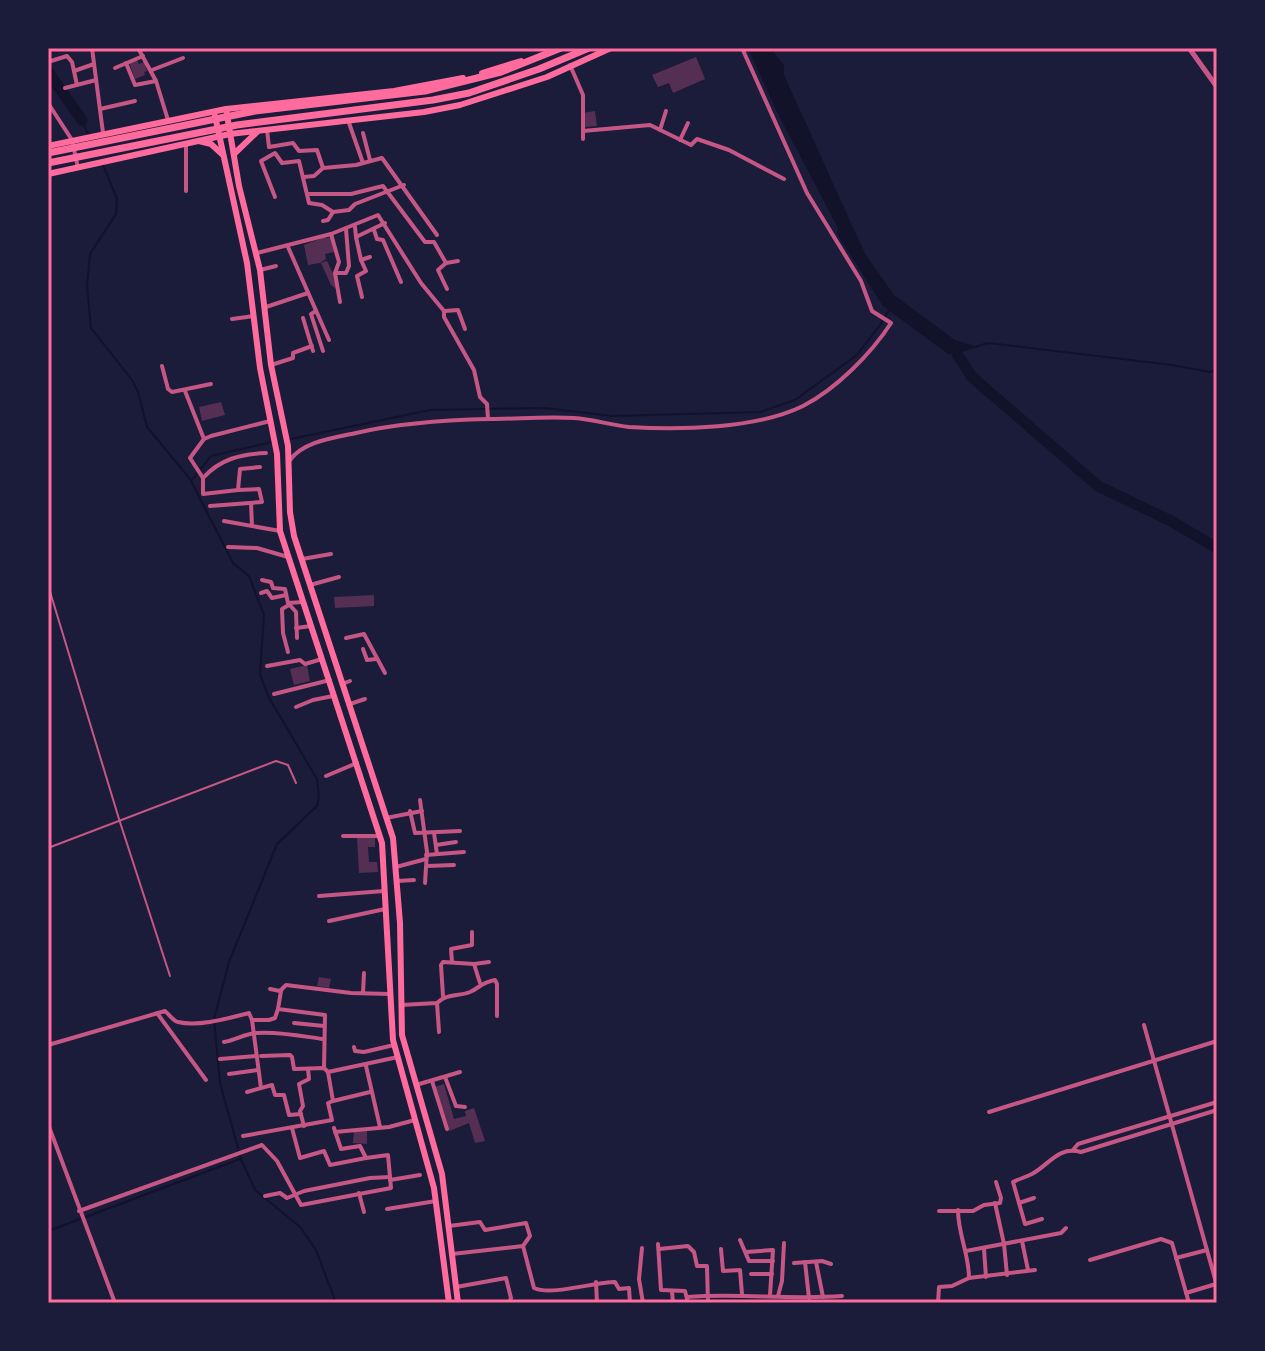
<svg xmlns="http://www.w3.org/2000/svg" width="1265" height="1351" font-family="Overpass,sans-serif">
	<rect width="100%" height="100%" fill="#1b1b3a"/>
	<polygon fill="#12122b" points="748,48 776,48 774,53 784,65 784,75 865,254 894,295 955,340 978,347 948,354 883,306 837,234 838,228 777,112"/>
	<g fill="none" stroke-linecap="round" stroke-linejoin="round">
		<g stroke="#12122b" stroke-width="2">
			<polyline points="82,120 88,134"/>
			<polyline points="103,165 117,199 116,214 90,254 87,286 91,328 132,380 138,392 147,427 190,479"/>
			<polyline points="955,353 988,343 1172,365 1210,372 1217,369"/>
			<polyline points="291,439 430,410 544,408 612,416 760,412 795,400 857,355 880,325 889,310"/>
			<polyline points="272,442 211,456 191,481 233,563 249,576 264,615 260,674 268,696 317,779 319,796 317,806 277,844 229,962 214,1019 220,1083 241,1159 255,1190 300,1227 316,1250 336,1303"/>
			<polyline points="48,1231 240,1159"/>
		</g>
		<g stroke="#12122b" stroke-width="11">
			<polyline points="48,72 82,120"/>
			<polyline points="957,354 972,377 1098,486 1171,521 1217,548"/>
		</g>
	</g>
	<g fill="#542f53">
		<polygon points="696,57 705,79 673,93 669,83 658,87 652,75"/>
		<polygon points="137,60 139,64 144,62 147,71 144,72 145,75 135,79 129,62"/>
		<polygon points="595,111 597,126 584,127 583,113"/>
		<polygon points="322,238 331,238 334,252 325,254 326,259 320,263 308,265 304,245"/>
		<polygon points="327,261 336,280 336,289 331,285 321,263"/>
		<polygon points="221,402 225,415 202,421 199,407"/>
		<polygon points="374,595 374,606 335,608 334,597"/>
		<polygon points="307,665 310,681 294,685 290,669"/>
		<polygon points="375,837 375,847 368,847 369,862 377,862 378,872 359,873 357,838"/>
		<polygon points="319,977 331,979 329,988 317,986"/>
		<polygon points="444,1084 454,1119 466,1116 465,1111 474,1108 485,1141 475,1143 469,1123 449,1131 435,1087"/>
		<polygon points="367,1130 367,1144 353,1143 354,1131"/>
	</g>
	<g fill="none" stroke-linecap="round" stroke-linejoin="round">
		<g stroke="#c65784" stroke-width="2">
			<polyline points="48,585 119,819 170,976"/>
			<polyline points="48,848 276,761 288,765 296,783"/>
		</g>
		<g stroke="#c65784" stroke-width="4">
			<polyline points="92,48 103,133"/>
			<polyline points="138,48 156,81 168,120"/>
			<polyline points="51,61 67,56 72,62 77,85"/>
			<polyline points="126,63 135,85 156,81"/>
			<polyline points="570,65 583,95 583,139"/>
			<polyline points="115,68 143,56"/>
			<polyline points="152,70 183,58"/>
			<polyline points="74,71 94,64"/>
			<polyline points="65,88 96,80"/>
			<polyline points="48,103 72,140 78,168"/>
			<polyline points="100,109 135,101"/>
			<polyline points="348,120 363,163"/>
			<polyline points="267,130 269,147"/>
			<polyline points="660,130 666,111"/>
			<polyline points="583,131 650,125 691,145 697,139 729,150 784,179"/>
			<polyline points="363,133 370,160"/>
			<polyline points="680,140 688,123"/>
			<polyline points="186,145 186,191"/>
			<polyline points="269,147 293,143 299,151 317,150 323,168"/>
			<polyline points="304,177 314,176 323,168 356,165 382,158 437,235"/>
			<polyline points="307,194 351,194 383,186 425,242 434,242 446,263"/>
			<polyline points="275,197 261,161 275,153 282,163 299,161 309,203 322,205 333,212"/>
			<polyline points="323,221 328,220 333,212 349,210 355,204 404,185"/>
			<polyline points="355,227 356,237 385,223"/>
			<polyline points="374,230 377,239 383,240 401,282"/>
			<polyline points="331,234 339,262 335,273 346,273 349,266 346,229"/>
			<polyline points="356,237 361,260 366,271 357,276 362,297"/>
			<polyline points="288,247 329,340"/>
			<polyline points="257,253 331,234 378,215 421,283 444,311 444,317 474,370 480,397 487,404 488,419"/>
			<polyline points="361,260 370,257"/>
			<polyline points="260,270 276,266"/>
			<polyline points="335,273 340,302"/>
			<polyline points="447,289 438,270 446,263 458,261"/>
			<polyline points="266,307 308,293"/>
			<polyline points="316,311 311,314 323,351"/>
			<polyline points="445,311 458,310 465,329"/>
			<polyline points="303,318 313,351"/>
			<polyline points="232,319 254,316"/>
			<polyline points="271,365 293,358 293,353 312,346"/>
			<polyline points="162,366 168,389 172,392 211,384"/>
			<polyline points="185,391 204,439"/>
			<path d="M290 460C304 441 334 438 356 433 399 423 444 420 489 419 518 419 546 416 574 418 592 419 610 425 629 427 680 430 756 429 803 406 836 389 871 354 891 323L872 311 861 281 807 193 742 48"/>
			<polyline points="203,478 190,458 204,439 211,436 270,421"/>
			<path d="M238 490 203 494V478C220 459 241 454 266 453"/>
			<polyline points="251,503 252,526"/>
			<polyline points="210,506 262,502 259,489 238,490 240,469 260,467"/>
			<polyline points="224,521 280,531"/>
			<polyline points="228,547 257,548 288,557"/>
			<polyline points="302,559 331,554"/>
			<polyline points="262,580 271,582 273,588 285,589 288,603 296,612 297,638"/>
			<polyline points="310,585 339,577"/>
			<polyline points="261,593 267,591 272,598 286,595"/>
			<polyline points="288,603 303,602"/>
			<polyline points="296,628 311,626"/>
			<polyline points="346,638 364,634 385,673"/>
			<polyline points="363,649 367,660 376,659"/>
			<polyline points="288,652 283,633 282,609 289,605"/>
			<polyline points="267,666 300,660 305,664 322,659"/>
			<polyline points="342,684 350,681"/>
			<polyline points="274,694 330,680"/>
			<polyline points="350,704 365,699"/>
			<polyline points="296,707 313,700 333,696"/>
			<polyline points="326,776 357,763"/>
			<polyline points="420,800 427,852 425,883"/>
			<polyline points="410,811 415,833 460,831"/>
			<polyline points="386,818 422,811"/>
			<polyline points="434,833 437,854"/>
			<polyline points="343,836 380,836"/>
			<polyline points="436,845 456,842"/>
			<polyline points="426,855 464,852"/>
			<polyline points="427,866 454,865"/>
			<polyline points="396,867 426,859"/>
			<polyline points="397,881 414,880"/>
			<polyline points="319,896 384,891"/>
			<polyline points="329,921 385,909"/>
			<polyline points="452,962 451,949 472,945 472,932"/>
			<polyline points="474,964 489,962"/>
			<polyline points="270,989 280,991 286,985 351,993 390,994"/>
			<polyline points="281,991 278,1009 325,1015 324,1068"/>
			<polyline points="363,993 364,973"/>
			<polyline points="443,996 441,965 443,962 474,964 480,983"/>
			<polyline points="437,1003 439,1032"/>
			<path d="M401 1005 437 1003C447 993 458 997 470 992 481 987 480 983 495 980L497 984V1016"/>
			<polyline points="157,1013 206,1080"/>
			<polyline points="252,1020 261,1088"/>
			<polyline points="294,1023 324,1026"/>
			<polyline points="1144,1025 1217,1286"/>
			<path d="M224 1042C236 1040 244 1034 256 1033 277 1031 301 1036 322 1039"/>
			<path d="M48 1045 165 1011C169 1014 173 1021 178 1022 199 1027 229 1018 249 1013L252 1020H269L275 1018 278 1009"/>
			<polyline points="354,1047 355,1051 364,1052 394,1045"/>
			<polyline points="261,1056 290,1055 292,1057 294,1069 324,1068 328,1072 398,1057"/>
			<polyline points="220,1059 256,1056"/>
			<polyline points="366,1066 380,1127"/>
			<polyline points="328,1072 333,1101 370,1092"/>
			<polyline points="229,1074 258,1070"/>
			<polyline points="445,1077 456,1106 465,1107"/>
			<polyline points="432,1081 447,1129"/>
			<polyline points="416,1085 460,1072"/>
			<polyline points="247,1092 272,1085 275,1095 284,1095 289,1115 301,1114"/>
			<polyline points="989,1112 1217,1041"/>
			<polyline points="48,1124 115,1303"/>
			<polyline points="304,1126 300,1111 303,1106 299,1084 309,1079 308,1069"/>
			<polyline points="292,1128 300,1158 324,1151 330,1165 366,1158"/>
			<polyline points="335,1132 389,1127 415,1120"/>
			<polyline points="243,1136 332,1120 328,1103 333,1101"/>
			<polyline points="1073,1150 1078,1144 1217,1102"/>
			<polyline points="390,1180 420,1175"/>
			<polyline points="359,1193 364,1212"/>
			<polyline points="265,1196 280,1193 287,1198 304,1191 370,1178 390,1177"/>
			<polyline points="995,1203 1004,1244 1007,1275"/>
			<polyline points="1019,1203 1034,1198"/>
			<polyline points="387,1209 436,1201"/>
			<path d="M958 1210C958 1234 969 1254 969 1278"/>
			<polyline points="79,1211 262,1145 277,1161 301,1205 391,1188 388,1155 366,1158 360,1146 341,1149 334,1128"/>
			<polyline points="939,1211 973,1211 984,1205 1000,1203 1001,1198 996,1182"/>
			<path d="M1042 1219 1025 1224 1013 1182C1019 1179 1026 1177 1032 1174 1050 1164 1058 1146 1081 1152L1217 1110"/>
			<polyline points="449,1226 480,1222 485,1230 526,1223 530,1236 523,1246 452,1254"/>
			<polyline points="740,1240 749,1261 773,1261"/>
			<polyline points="1022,1241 1028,1270"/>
			<polyline points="658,1244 661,1290 685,1291 688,1303"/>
			<path d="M523 1246 534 1288C552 1296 594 1282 615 1282L619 1289 629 1288 630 1303"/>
			<polyline points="642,1248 639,1279 643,1303"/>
			<polyline points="659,1249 688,1246 694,1252 697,1266 707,1266 708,1303"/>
			<polyline points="721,1249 723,1271 740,1270 742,1294"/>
			<polyline points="984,1249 986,1277"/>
			<polyline points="966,1251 1061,1233 1066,1228"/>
			<polyline points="746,1252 773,1250 770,1295"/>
			<polyline points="1176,1258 1207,1250"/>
			<polyline points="1090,1260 1161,1239 1172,1243 1189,1303"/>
			<polyline points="805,1262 809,1298"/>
			<polyline points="816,1262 823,1297"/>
			<polyline points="794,1263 822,1261 831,1264"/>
			<polyline points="751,1274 772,1274"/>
			<polyline points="596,1282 597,1303"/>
			<polyline points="456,1287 506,1278 511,1298 509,1303"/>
			<polyline points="672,1291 673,1303"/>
			<polyline points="1186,1293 1216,1284"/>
			<polyline points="778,1296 782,1281 784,1243"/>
			<path d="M687 1297C740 1293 790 1300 842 1296"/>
			<polyline points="938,1303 939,1287 952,1286 969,1278 1035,1270"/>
		</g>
		<polyline stroke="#c65784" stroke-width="5" points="1189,48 1217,87"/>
		<g stroke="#ff6b9d" stroke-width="6">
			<polyline points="226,109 239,186 260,270 271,365 288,446 290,512 294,536 393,838 400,923 402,1035 442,1174 458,1303"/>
			<polyline points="215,116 247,263 260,368 277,454 280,531 382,843 393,1040 434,1188 449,1303"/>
		</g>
		<g stroke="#ff6b9d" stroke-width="6">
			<polyline points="482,73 521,61"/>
			<polyline points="199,141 211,144 223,155"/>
			<polyline points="48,146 226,109 394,91 463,78"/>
			<polyline points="234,154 257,132"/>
			<polyline points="48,174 230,134 424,112 460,105 547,77 611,48"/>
		</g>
		<g stroke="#ff6b9d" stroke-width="7">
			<polyline points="48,153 255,111 425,91 501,72 561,48"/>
			<polyline points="48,163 237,125 433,100 469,93 539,69 589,48"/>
		</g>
	</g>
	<rect width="1265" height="1351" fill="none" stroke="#1b1b3a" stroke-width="100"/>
	<rect x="50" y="50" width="1165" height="1251" fill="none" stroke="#ff6b9d" stroke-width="3"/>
</svg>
